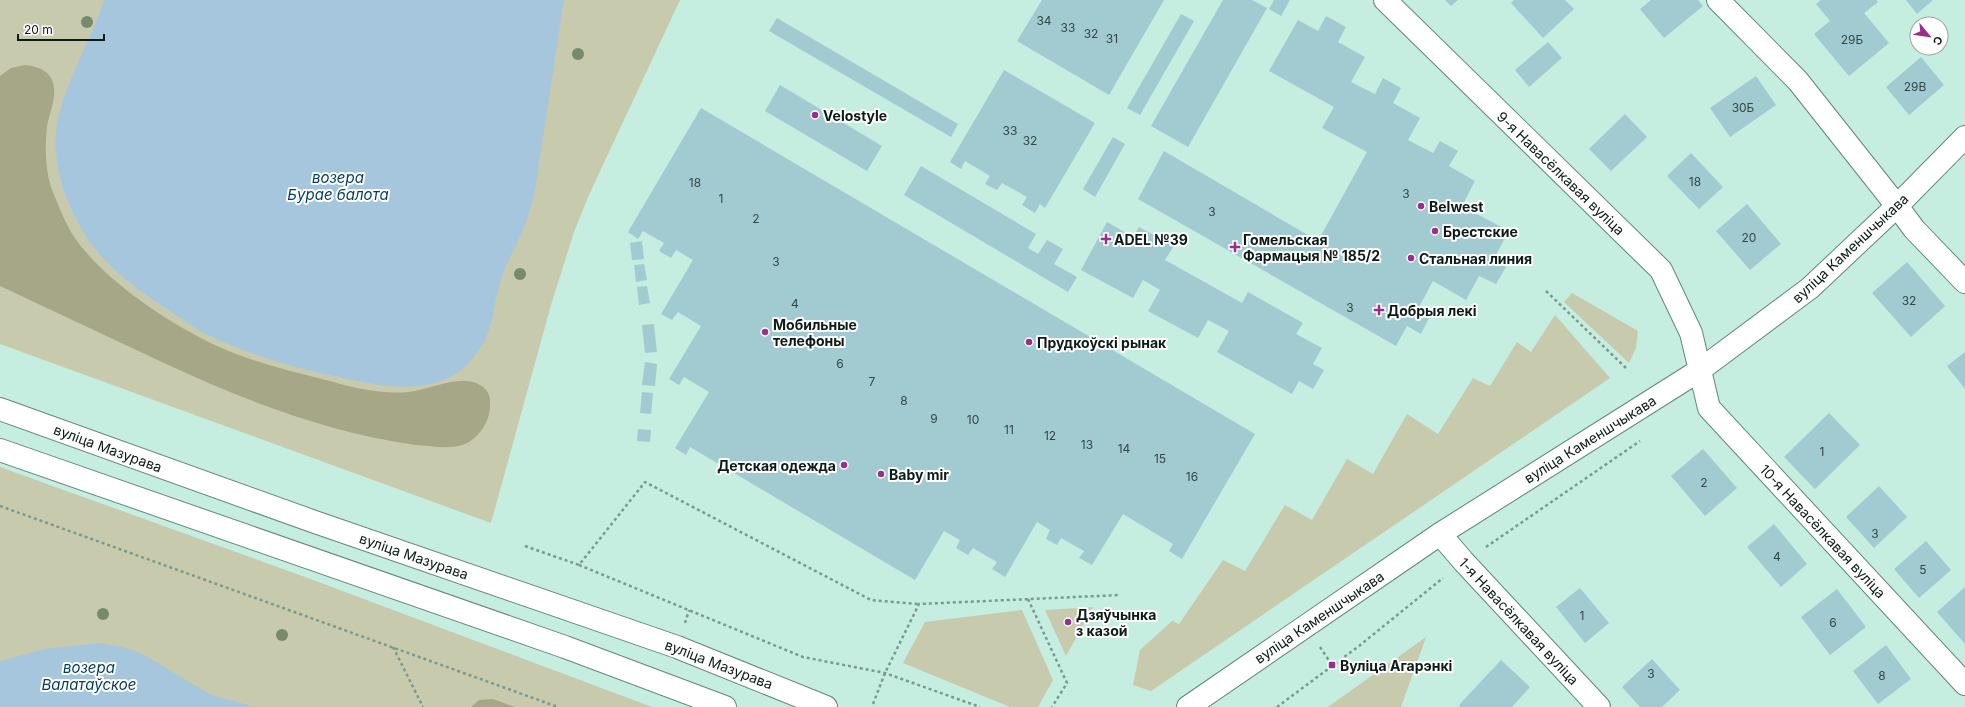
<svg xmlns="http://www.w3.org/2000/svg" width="1965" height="707" font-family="Inter,sans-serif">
	<rect width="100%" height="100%" fill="#c5ede0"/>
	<g fill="#c8caad">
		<polygon points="0,0 680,0 588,197 574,232 551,305 491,523 0,344"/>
		<polygon points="1572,293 1638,331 1636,348 1629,363 1564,302"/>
		<polygon points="1555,315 1610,378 1151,691 1133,685 1140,650 1172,621 1179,624 1223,560 1245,571 1285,505 1312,520 1347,459 1373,474 1407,414 1438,434 1473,378 1490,386 1517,342 1531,352"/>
		<polygon points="0,467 305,577 652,707 0,707"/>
		<polygon points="1093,607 1066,656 1045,610"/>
		<polygon points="1022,610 1053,680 1038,707 1010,707 903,663 925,622"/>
		<polygon points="1426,637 1401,707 1328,707"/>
	</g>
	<g fill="#a5a786">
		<path d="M25 65C35 66 46 69 51 78 59 92 50 111 47 126 45 145 45 168 51 187 57 202 63 218 71 232 99 278 171 325 219 347 251 361 285 370 318 378 348 386 378 395 409 392 430 390 460 373 480 385 488 389 491 397 490 406 490 421 479 438 465 444 451 450 431 446 416 445 329 433 246 401 166 364 111 338 55 312 0 286V76L11 68Z"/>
		<polygon points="493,699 515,707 471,707 479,700"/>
	</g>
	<g fill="#a5c6dc">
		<path d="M104 0H564L535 190C532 204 528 218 522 232 515 248 506 263 501 280 495 297 494 317 487 335 481 349 468 367 454 375 419 395 375 385 339 377 294 368 247 354 206 334 194 328 184 320 173 313 148 297 121 278 101 256 77 228 59 189 56 153 51 102 89 48 104 0Z"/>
		<polygon points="99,643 123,647 141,653 211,695 255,707 0,707 0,661 45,649"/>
	</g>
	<g fill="#a2cbd1">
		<polygon points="1042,0 1164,0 1109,95 1017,41"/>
		<polygon points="1223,0 1252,0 1267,8 1188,147 1151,126"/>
		<polygon points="1274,0 1290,0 1281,16 1269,9"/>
		<polygon points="1445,0 1458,0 1451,6"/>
		<polygon points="1514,0 1565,0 1574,9 1543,38 1511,3"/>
		<polygon points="1651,0 1698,0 1703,6 1664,38 1640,9"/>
		<polygon points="1821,0 1876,0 1878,2 1864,13 1889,43 1849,76 1814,34 1830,21 1816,4"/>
		<polygon points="1906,0 1933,0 1917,14"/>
		<polygon points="1181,14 1194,21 1140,115 1127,108"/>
		<polygon points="1326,16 1346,27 1338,42 1365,57 1351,82 1375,94 1383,78 1401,88 1393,103 1420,118 1408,140 1433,153 1440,141 1458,151 1449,166 1475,181 1462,206 1509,231 1493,260 1506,267 1496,284 1479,276 1466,300 1433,281 1419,307 1431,314 1421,334 1407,326 1396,346 1138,199 1164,151 1318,241 1367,152 1322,128 1334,107 1269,71 1298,20 1318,31"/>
		<polygon points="777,18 958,124 951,137 769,31"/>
		<polygon points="1548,42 1562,58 1529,87 1515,70"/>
		<polygon points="1921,57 1944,85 1909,115 1886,87"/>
		<polygon points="1004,70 1095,123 1045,208 1040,204 1035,213 1022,205 1027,197 1002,183 997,190 985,184 990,176 965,161 961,169 950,162"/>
		<polygon points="1756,76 1776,105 1730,137 1710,108"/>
		<polygon points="780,85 882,146 867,171 765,111"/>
		<polygon points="701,108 1255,434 1182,559 1169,551 1173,544 1123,514 1092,565 1079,558 1084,551 1061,538 1057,545 1046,539 1050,530 1037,522 1005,577 992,569 997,562 973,548 968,555 956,548 960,540 944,531 915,580 690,447 686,455 675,448 709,392 684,377 679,385 669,379 701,326 678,312 672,320 661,314 693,260 676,250 671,258 659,251 664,243 643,231 638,239 628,232"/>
		<polygon points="1625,114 1647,137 1611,171 1589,149"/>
		<polygon points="1113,137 1125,144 1095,197 1083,189"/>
		<polygon points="1691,153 1723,187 1699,209 1667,176"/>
		<polygon points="921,166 1036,234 1028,248 1038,254 1047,240 1063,249 1054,264 1077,277 1068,292 904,195"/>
		<polygon points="1747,204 1781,244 1750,270 1716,231"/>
		<polygon points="1107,222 1133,237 1139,227 1174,246 1165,260 1242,303 1248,292 1303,323 1296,334 1322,348 1313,364 1324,370 1313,389 1299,381 1292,394 1217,352 1229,331 1208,320 1198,338 1148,311 1160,290 1143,280 1133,298 1081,270"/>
		<polygon points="642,241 644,259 632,260 630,243"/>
		<polygon points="1907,262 1945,306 1911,337 1872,293"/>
		<polygon points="644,264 647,280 636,282 634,265"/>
		<polygon points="647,286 650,303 639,305 637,287"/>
		<polygon points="654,324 657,352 645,353 642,325"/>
		<polygon points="1965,352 1965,389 1947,366"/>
		<polygon points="645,362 657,364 655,386 642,385"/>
		<polygon points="642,392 653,393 651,414 640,413"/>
		<polygon points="1829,413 1860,445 1815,489 1784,457"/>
		<polygon points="638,429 651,430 650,442 637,441"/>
		<polygon points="1703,449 1737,488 1705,516 1671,476"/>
		<polygon points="1879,486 1907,517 1874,548 1846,517"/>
		<polygon points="1774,524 1807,564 1781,587 1747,547"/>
		<polygon points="1926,541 1951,570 1919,598 1894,569"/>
		<polygon points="1965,587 1965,644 1937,612"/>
		<polygon points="1580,588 1609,623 1585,643 1556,607"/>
		<polygon points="1837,589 1866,627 1830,655 1801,617"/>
		<polygon points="1886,645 1911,679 1878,704 1853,671"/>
		<polygon points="1652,659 1680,690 1662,707 1640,707 1622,687"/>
		<polygon points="1501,660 1530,687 1512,707 1460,707 1459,705"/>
	</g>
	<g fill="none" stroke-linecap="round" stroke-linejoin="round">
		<g stroke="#63877c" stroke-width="24">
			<g id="street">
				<polyline points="1385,0 1661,270 1691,333 1709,408 1965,684"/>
				<polyline points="1718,0 1798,81 1897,206 1914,229 1965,282"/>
				<polyline points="1440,534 1464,562 1599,707"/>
			</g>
		</g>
		<g stroke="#63877c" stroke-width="24">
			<g id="secondary">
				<polyline points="0,409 312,521 677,647 826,707"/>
				<polyline points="0,450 565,647 725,707"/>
				<polyline points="1188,707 1440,534 1700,370 1810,288 1897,206 1965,137"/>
			</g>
		</g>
		<g stroke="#7b998f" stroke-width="2.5" stroke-dasharray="3 3" stroke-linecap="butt">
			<polyline points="1546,291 1626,368"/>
			<polyline points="0,506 558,707"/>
			<polyline points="525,546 579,565 645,482 871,600 919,604"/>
			<polyline points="1486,547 1640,441"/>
			<polyline points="579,565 803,657 885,673 980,707"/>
			<polyline points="1028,599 1067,683 1052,707"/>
			<polyline points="685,623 689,610"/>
			<polyline points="393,647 423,707"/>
			<polyline points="1320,647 1332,665"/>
			<polyline points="873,704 885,673 919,604 1120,595"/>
			<polyline points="1277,707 1359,646 1443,578"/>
		</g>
		<use href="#street" stroke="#fff" stroke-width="22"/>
		<use href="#secondary" stroke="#fff" stroke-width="22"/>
	</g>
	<g fill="#778a6c">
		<circle cx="87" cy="22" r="6"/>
		<circle cx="578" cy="54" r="6"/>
		<circle cx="520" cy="274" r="6"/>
		<circle cx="103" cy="614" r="6"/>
		<circle cx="282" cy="635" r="6"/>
	</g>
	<g fill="#9a2e8f" stroke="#fff" stroke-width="1.5">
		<circle cx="815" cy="115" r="4"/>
		<circle cx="1421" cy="206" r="4"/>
		<circle cx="1435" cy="231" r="4"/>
		<path d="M1104 233h4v4h4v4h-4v4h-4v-4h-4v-4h4z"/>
		<path d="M1233 241h4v4h4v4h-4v4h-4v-4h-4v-4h4z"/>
		<circle cx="1411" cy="258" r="4"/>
		<path d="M1377 304h4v4h4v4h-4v4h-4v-4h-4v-4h4z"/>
		<circle cx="765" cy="332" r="4"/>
		<circle cx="1029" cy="342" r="4"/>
		<circle cx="844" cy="465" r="4"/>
		<circle cx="881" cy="474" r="4"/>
		<circle cx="1068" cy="622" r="4"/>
		<rect x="1328" y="661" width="8" height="8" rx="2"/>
	</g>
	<g text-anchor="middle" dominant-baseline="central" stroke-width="4" stroke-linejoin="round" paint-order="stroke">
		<g font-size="12" fill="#324746">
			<text x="1044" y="20">34</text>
			<text x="1068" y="27">33</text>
			<text x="1091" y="33">32</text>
			<text x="1112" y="38">31</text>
			<text x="1852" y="39">29Б</text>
			<text x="1915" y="86">29В</text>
			<text x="1743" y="107">30Б</text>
			<text x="1010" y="130">33</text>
			<text x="1030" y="140">32</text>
			<text x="1695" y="181">18</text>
			<text x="695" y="182">18</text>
			<text x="1406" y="193">3</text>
			<text x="721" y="198">1</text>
			<text x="1212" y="211">3</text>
			<text x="756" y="218">2</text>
			<text x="1749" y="237">20</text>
			<text x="776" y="261">3</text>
			<text x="1909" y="300">32</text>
			<text x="795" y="303">4</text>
			<text x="1350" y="307">3</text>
			<text x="840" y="363">6</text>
			<text x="872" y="381">7</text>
			<text x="904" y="400">8</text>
			<text x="934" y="418">9</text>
			<text x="973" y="419">10</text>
			<text x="1009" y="429">11</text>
			<text x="1050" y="435">12</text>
			<text x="1087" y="444">13</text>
			<text x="1124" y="448">14</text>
			<text x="1822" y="451">1</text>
			<text x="1160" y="458">15</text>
			<text x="1192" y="476">16</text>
			<text x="1704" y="482">2</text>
			<text x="1875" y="533">3</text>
			<text x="1777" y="556">4</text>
			<text x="1923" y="569">5</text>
			<text x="1582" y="615">1</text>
			<text x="1833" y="622">6</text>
			<text x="1651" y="673">3</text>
			<text x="1882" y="675">8</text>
		</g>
		<g font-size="14" font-weight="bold" fill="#0c1b17" stroke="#fff" text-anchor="start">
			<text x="823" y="115">Velostyle</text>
			<text x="1429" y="206">Belwest</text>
			<text x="1443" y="231">Брестские</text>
			<text x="1114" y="239">ADEL №39</text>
			<text x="1243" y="239">Гомельская<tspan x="1243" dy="16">Фармацыя № 185/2</tspan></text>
			<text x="1419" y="258">Стальная линия</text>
			<text x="1387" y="310">Добрыя лекі</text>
			<text x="773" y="324">Мобильные<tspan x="773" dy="16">телефоны</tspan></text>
			<text x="1037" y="342">Прудкоўскі рынак</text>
			<text x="836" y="465" text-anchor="end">Детская одежда</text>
			<text x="889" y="474">Baby mir</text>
			<text x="1076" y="614">Дзяўчынка<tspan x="1076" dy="16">з казой</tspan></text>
			<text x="1340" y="665">Вуліца Агарэнкі</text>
		</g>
		<g font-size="14" fill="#0c1b17" stroke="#fff">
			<text transform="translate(1561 173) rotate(44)">9-я Навасёлкавая вуліца</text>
			<text transform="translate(1850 248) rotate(-43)">вуліца Каменшчыкава</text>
			<text transform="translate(1590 439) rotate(-32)">вуліца Каменшчыкава</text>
			<text transform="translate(108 448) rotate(20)">вуліца Мазурава</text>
			<text transform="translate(1823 531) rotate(47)">10-я Навасёлкавая вуліца</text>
			<text transform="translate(414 556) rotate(19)">вуліца Мазурава</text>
			<text transform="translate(1319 617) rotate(-34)">вуліца Каменшчыкава</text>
			<text transform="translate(1519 621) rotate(47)">1-я Навасёлкавая вуліца</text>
			<text transform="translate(719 664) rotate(21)">вуліца Мазурава</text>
		</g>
		<g font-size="15" font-style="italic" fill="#003e5c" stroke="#fff">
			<text x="338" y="177">возера<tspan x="338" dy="17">Бурае балота</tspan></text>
			<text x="89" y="667">возера<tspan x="89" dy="17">Валатаўское</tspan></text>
		</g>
	</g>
	<g transform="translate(1929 36) rotate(119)"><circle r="19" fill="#ffffff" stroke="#9ea4a2"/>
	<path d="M0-3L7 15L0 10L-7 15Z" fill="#9a2e8f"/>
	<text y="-6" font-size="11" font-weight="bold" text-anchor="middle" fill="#0c1b17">С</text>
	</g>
	<path d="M18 34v6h86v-6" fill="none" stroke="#0c1b17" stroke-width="2"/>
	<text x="24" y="34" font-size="12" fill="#0c1b17" stroke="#ffffff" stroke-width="3" paint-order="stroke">20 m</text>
</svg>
